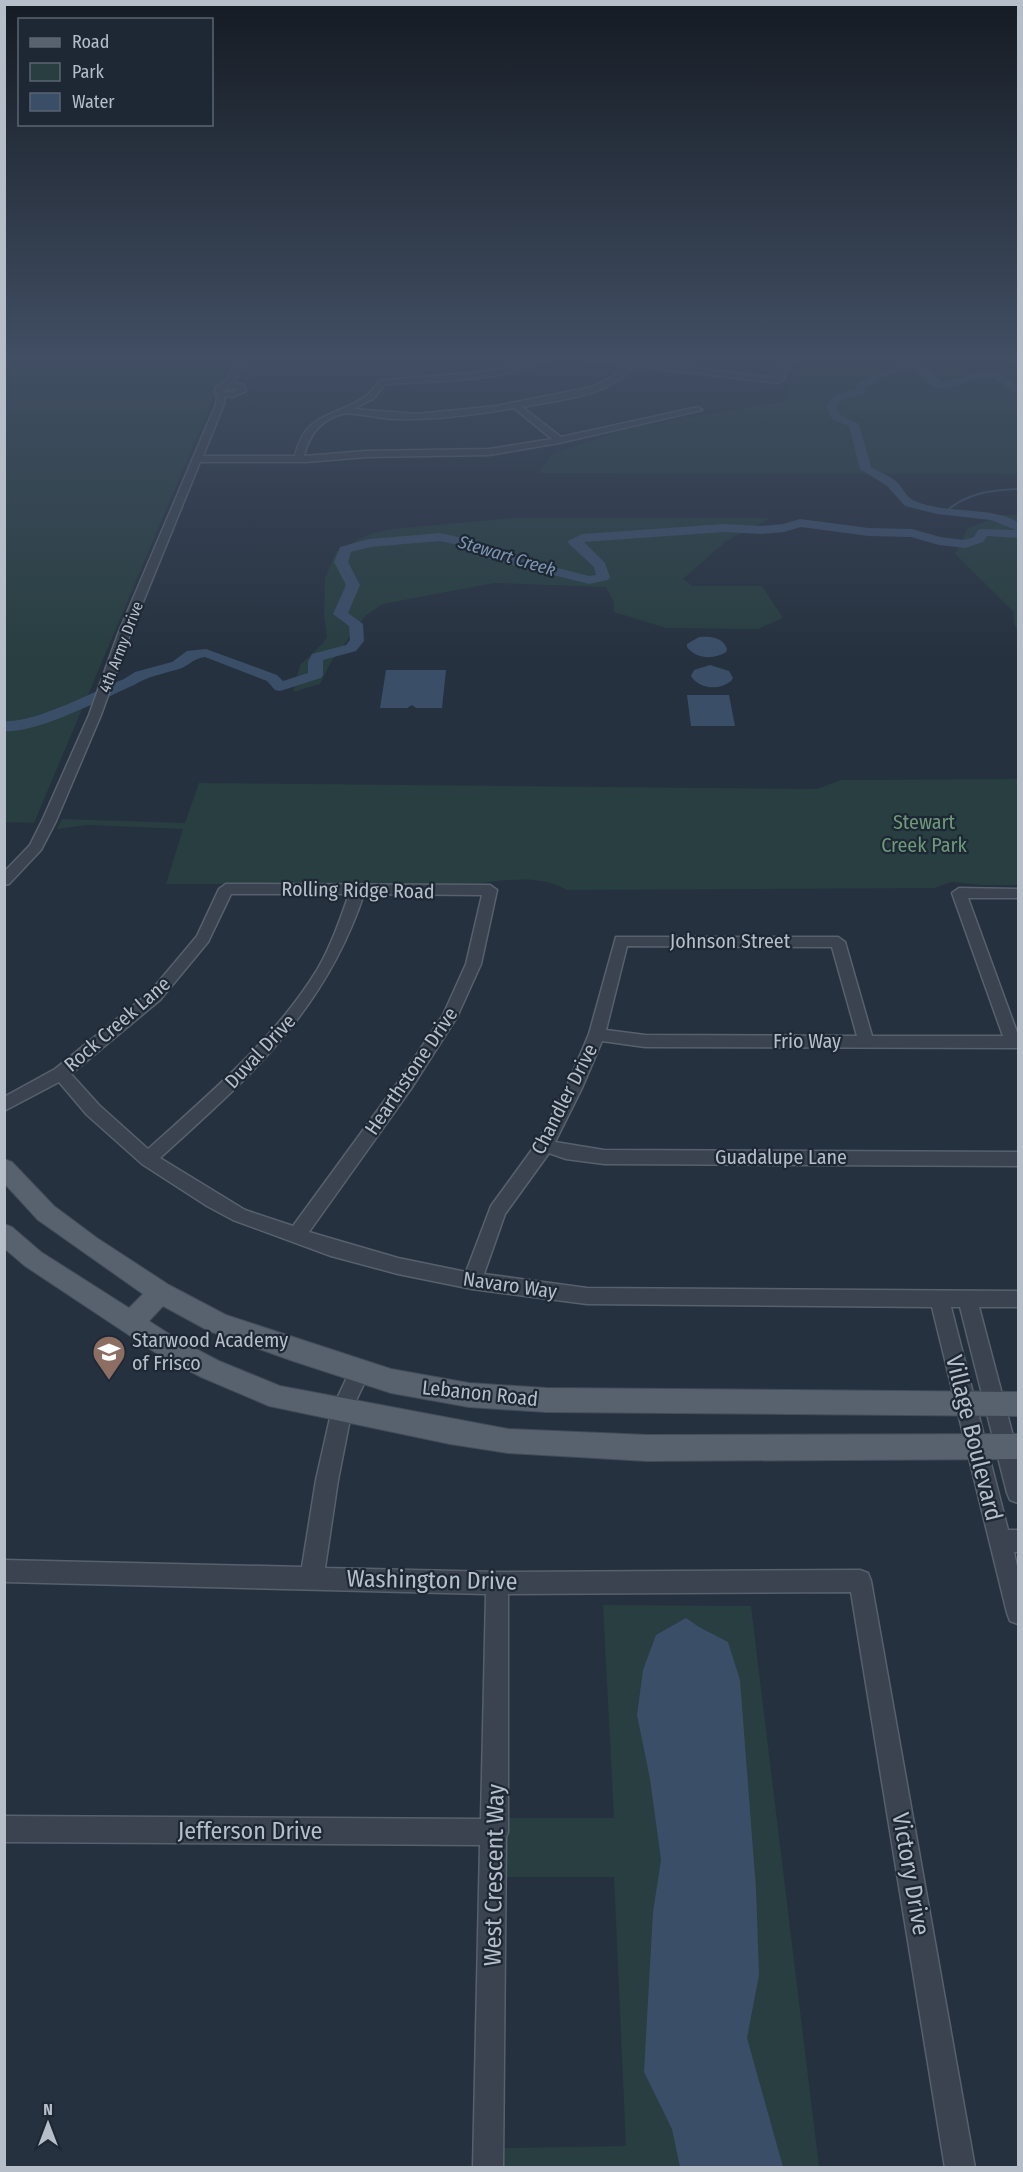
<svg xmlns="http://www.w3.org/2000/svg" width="1023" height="2172" font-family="'Fira Sans Condensed',sans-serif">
	<rect width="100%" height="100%" fill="#26313f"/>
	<g fill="#283e40">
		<polygon points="5,358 230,358 34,823 5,822"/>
		<polygon points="804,358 1018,358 1018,474 539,473 551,455 623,430 784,401"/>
		<polygon points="1002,515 1018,515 1018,633 1014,624 1013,611 955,554 968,528"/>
		<polygon points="512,518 770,518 726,541 683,579 693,586 762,586 783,618 758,629 666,628 614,612 614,603 606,587 494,583 383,604 366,615 331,662 320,684 293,692 300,665 323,643 327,637 324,614 325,578 336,552 369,534 393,529"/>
		<path d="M1018 779V885H983L952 882 934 888 567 890C531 870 493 885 455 884 359 884 262 884 166 884L183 829 87 825 57 829 62 819 185 823 199 783 817 789 841 780Z"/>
		<polygon points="603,1605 751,1606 819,2167 503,2167 503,2148 626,2146 614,1877 505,1877 506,1818 614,1818"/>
	</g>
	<g fill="#3b4e68">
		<path d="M699 637C710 636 723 637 727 649L726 652C714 660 696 659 687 647V644Z"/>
		<path d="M710 665 729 671 733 678 731 681C719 691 699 689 691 676L694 670Z"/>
		<polygon points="386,670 446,670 442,708 416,708 412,705 407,708 380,708"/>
		<polygon points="687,695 729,695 735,726 691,726"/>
		<polygon points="686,1618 699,1627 728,1642 740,1680 756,1889 759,1975 747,2038 783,2167 680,2167 672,2129 644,2072 653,1912 661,1860 650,1779 637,1715 643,1670 656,1635"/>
	</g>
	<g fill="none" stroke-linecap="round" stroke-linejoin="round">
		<path stroke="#3b4e68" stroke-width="2" d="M945 512C967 493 990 490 1018 489"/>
		<g fill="#3b4e68" fill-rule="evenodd">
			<polygon points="1006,358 1018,358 1018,364"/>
			<path d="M909 363 929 370 940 381C959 382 980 366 998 373 1005 376 1012 382 1018 387V394C1008 392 1000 380 989 378 971 375 953 394 933 386 926 383 921 374 915 370 897 367 880 380 865 387L864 394 842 400 836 406 840 415 859 424 871 467C879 472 888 475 896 481 903 487 905 497 915 501 948 515 986 505 1018 522V538L987 536 983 542 965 548 939 545 911 537 869 536 801 527 784 532 762 534 724 532 584 542 605 563 610 577 608 580 589 584 489 559 468 547 440 541 370 547 351 552 348 562 360 585 348 613 363 624 364 641 356 651 323 660V675L321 678 280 691 275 690 267 681 205 657C193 658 189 666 179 669 163 674 148 676 134 685 102 699 37 734 4 731V721C33 724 95 691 124 679L135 672 172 662 187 651 206 649 277 675 283 681 308 673V662L312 654 346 645 350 640 349 626 333 614 346 585 334 562 340 547 369 539 440 533 477 541 499 553 589 576 596 575 594 567 569 544 568 541 582 534 724 524 762 526 783 524 800 519 869 528 912 529 940 537 964 540 974 537 978 530 982 529 1016 530 991 520 937 514 905 506 887 486 860 469 849 426 832 419 826 406 834 396 855 390 856 384 889 368Z"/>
		</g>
		<g stroke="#57616d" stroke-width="3">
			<g id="minor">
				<path d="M236 358H244L234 383 244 385 246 391 232 397 225 396 224 404 203 456H295C305 411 335 418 366 396 373 391 376 383 382 380L473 373 519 365 534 358H546C511 382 428 381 385 384L373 399 353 409 417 414 496 406 592 387 611 378 626 365 583 358H610L775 378 786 358H794L782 381 778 383 634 366C606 398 561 399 522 407L561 437 698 407 702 410 559 443 489 455 366 457 306 462H200L130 634 101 715 56 821 41 850 9 884 4 885V872L30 845 42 821 89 715 118 634 216 404 217 394 214 392 217 386 228 379ZM232 387 238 390 229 392 223 391ZM514 408 552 439 489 449 366 451 304 456C309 435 320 420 342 414 350 411 381 419 393 419 433 420 474 415 514 408Z"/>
				<path d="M226 884 490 885 497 890 481 964 457 1017 411 1089 309 1232 398 1258 466 1272 491 1206 539 1140 566 1088 589 1034 616 937H838L845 942 872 1036H1003L952 893 959 888 1018 889V898H968L1018 1035V1048L645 1047 602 1041 582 1088 555 1142 604 1150 1018 1152V1166L604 1164 566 1159 549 1153 505 1214 484 1274 587 1288 1018 1291V1307H979L1018 1455V1503L1010 1500 1007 1493 960 1307H951L1008 1530H1018V1552H1014L1018 1571V1624L1010 1621 1007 1613 932 1307 587 1304 472 1289 398 1274 331 1256 233 1220 207 1206 142 1164 87 1115 59 1082 4 1111V1097L55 1069 150 992 197 936 219 889ZM231 894H349C340 920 331 946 317 970 274 1040 209 1094 148 1149L99 1105 71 1074 160 1000 208 942ZM364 894 482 895 466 964 443 1015 399 1081 293 1226 245 1210 160 1158C250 1076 324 1013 364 894ZM627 946 832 947 857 1036 645 1035 606 1030Z"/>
				<polygon points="359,1364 366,1367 369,1373 352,1409 338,1480 325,1568 497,1572 860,1570 868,1573 871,1581 975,2168 945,2168 851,1592 508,1594 508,1832 506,1837 503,2168 473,2168 480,1845 4,1842 4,1816 481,1819 486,1594 4,1582 4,1560 302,1567 316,1480 332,1409 352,1367"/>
			</g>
		</g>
		<g stroke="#434c59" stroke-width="2">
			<polygon id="major" points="4,1159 12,1162 54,1206 97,1238 169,1285 226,1315 391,1369 469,1383 546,1388 1018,1392 1018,1416 546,1412 469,1407 391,1393 293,1361 209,1331 163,1306 149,1321 177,1339 219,1361 280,1386 508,1429 647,1435 1018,1434 1018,1459 647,1461 508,1453 450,1444 269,1406 201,1377 159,1355 25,1266 4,1248 4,1224 12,1227 41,1252 129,1308 143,1294 38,1220 4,1183"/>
		</g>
		<use href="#minor" fill="#3a434f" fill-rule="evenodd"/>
		<use href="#major" fill="#58626f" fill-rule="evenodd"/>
	</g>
	<linearGradient id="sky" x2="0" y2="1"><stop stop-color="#151b23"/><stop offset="0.54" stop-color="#414e63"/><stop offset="1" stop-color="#414e63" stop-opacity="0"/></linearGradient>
	<rect width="1023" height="662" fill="url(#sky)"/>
	<defs>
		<g id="school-pin" transform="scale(1.725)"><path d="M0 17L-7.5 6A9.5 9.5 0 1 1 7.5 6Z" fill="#8d6e63" stroke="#1e2835"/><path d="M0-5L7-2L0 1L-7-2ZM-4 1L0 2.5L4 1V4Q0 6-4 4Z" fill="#fff"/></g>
	</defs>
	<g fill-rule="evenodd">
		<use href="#school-pin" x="109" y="1352"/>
	</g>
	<g text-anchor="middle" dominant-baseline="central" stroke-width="4.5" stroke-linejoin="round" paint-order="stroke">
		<g font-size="16" fill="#b6beca" stroke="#1e2835">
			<text transform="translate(121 647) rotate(-69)">4th Army Drive</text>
		</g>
		<g font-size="18" font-style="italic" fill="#7e94b1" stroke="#1e2835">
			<text transform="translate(507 556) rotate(17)">Stewart Creek</text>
		</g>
		<g font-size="20" fill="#6e9a78" stroke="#1e2835">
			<text x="924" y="822">Stewart<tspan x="924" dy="23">Creek Park</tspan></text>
		</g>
		<g font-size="20" fill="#b6beca" stroke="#1e2835">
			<text transform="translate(358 890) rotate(1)">Rolling Ridge Road</text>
			<text x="730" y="941">Johnson Street</text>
			<text transform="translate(117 1024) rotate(-41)">Rock Creek Lane</text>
			<text x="807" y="1041">Frio Way</text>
			<text transform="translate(260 1051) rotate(-47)">Duval Drive</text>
			<text transform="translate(411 1071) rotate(-56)">Hearthstone Drive</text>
			<text transform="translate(564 1099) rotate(-63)">Chandler Drive</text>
			<text x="781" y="1157">Guadalupe Lane</text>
			<text transform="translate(510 1285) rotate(8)">Navaro Way</text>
			<text transform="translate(480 1393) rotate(6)">Lebanon Road</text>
		</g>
		<g font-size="20" fill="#b6beca" stroke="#1e2835" text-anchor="start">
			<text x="132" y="1340">Starwood Academy<tspan x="132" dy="23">of Frisco</tspan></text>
		</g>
		<g font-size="24" fill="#b6beca" stroke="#1e2835">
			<text transform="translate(974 1438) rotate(76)">Village Boulevard</text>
			<text transform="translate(432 1580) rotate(1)">Washington Drive</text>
			<text x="250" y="1831">Jefferson Drive</text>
			<text transform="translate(911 1874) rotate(80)">Victory Drive</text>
			<text transform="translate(494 1875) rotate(-89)">West Crescent Way</text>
		</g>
	</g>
	<rect width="1023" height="2172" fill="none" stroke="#b6beca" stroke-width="12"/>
	<rect x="18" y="18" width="195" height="108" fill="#1e2835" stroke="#5b6471" stroke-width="1.5"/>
	<rect x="30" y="38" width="30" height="9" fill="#58626f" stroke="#5b6471" stroke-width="1.5"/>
	<text x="72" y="48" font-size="18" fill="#b6beca">Road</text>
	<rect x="30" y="63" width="30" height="18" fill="#283e40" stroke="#5b6471" stroke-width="1.5"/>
	<text x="72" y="78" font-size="18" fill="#b6beca">Park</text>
	<rect x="30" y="93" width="30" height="18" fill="#3b4e68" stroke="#5b6471" stroke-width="1.5"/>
	<text x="72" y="108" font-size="18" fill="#b6beca">Water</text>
	<g transform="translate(48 2124)" stroke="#1e2835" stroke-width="4.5" paint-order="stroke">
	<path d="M0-4.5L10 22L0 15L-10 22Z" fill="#b6beca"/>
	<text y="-9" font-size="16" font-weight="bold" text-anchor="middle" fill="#b6beca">N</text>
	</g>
</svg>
